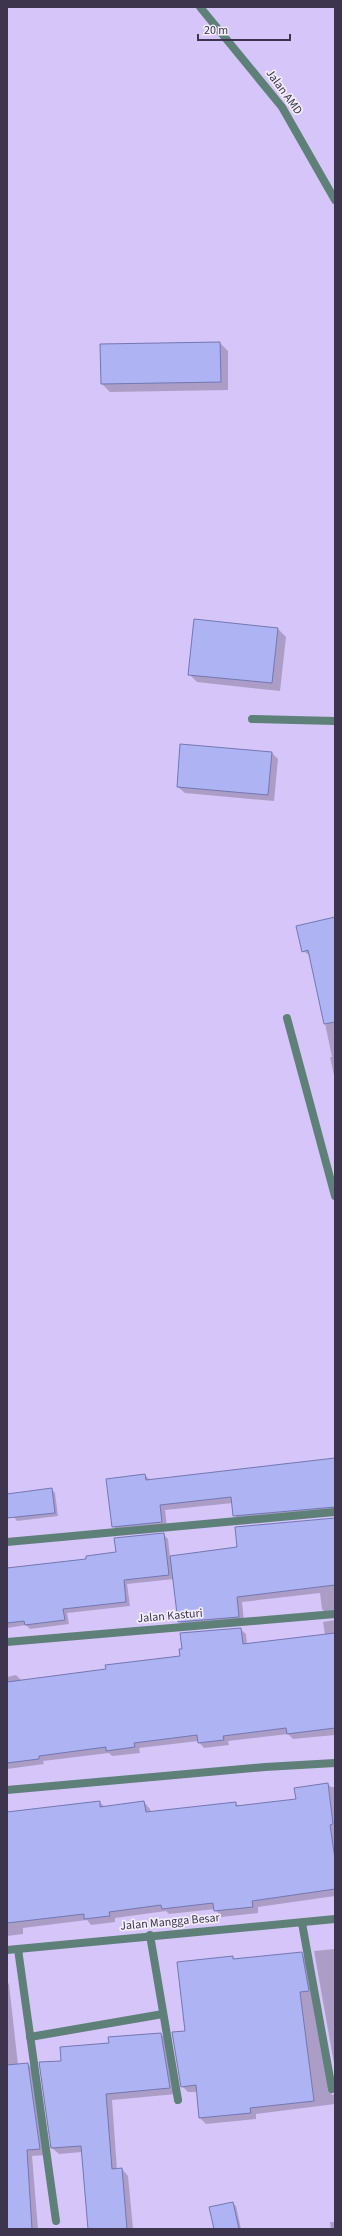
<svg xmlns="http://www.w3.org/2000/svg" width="342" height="2236" font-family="'Source Sans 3',sans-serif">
	<rect width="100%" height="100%" fill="#d6c5f8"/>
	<g fill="#0003">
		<polygon points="220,343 228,351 228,390 110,392 102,384"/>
		<polygon points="278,629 286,637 280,691 197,682 189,674"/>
		<polygon points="271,752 278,759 274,801 185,793 178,787"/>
		<polygon points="335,919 335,1080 330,1057 332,1057 311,956 303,951"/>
		<polygon points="335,1459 335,1513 240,1521 234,1515 233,1503 165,1510 167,1527 119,1532 113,1526 145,1475 151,1481"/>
		<polygon points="52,1490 55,1493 58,1516 17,1521 14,1517"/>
		<polygon points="335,1519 335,1614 327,1615 322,1609 320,1593 242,1602 244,1622 185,1627 179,1621 174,1579 127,1584 130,1606 67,1613 69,1624 30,1629 26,1625 7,1628 7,1566 10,1569 87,1560 117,1553 163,1534 168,1539 170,1557 238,1548"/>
		<polygon points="335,1620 335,1735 293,1739 288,1734 228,1741 229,1745 204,1748 198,1741 139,1748 140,1753 112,1756 109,1753 43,1761 44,1764 7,1769 7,1677 16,1675 22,1681 107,1670 181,1657 240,1629 246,1634 247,1644 325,1635 323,1622"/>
		<polygon points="328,1784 331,1787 335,1787 335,1896 258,1907 258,1913 221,1917 215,1909 169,1914 166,1911 115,1918 115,1922 91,1925 87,1920 23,1928 23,1934 7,1936 7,1815 99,1802 105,1807 144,1802 150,1809 151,1813 235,1803 239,1807 297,1800"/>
		<polygon points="335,1949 335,2069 314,1951"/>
		<polygon points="301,1953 307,1959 332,2095 335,2094 335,2104 256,2114 256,2119 206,2124 200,2118 197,2092 188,2092 182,2086 186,2031 232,1957 235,1960"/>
		<polygon points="7,1982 9,1984 18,2065 28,2064 34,2070 46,2155 32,2156 38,2229 7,2229"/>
		<polygon points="161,2034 167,2040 176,2094 112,2100 117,2170 122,2169 128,2176 133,2229 89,2229 82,2152 59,2154 52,2148 62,2061 110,2044"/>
		<polygon points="232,2203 236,2206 241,2229 215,2229"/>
		<polygon points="330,2222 335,2222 335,2229 331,2229"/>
	</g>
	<g fill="#aeb4f3" stroke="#7377b2">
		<polygon points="220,342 221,382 101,384 100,344"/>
		<polygon points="194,619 278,628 272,683 188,675"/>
		<polygon points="180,744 272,752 268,795 177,787"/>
		<polygon points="335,917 335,1022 324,1024 308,950 302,952 296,926"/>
		<polygon points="335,1458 335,1507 233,1516 231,1497 160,1505 162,1522 112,1527 106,1479 145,1474 146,1480"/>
		<polygon points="52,1488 55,1513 7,1518 7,1494"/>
		<polygon points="335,1518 335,1585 237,1597 239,1617 178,1622 170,1556 237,1547 235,1527"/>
		<polygon points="164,1533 169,1575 124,1580 126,1602 63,1609 65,1620 25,1625 24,1621 7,1623 7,1568 86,1559 86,1556 116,1552 114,1538"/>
		<polygon points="241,1628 243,1644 335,1633 335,1728 287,1734 286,1728 223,1736 224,1740 198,1743 197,1735 134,1743 135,1747 106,1751 106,1747 39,1756 39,1759 7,1763 7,1682 106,1669 105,1665 180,1656 179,1649 182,1649 180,1633"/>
		<polygon points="328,1783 333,1824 330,1825 335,1859 335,1889 252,1901 253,1907 214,1911 213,1903 162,1909 161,1905 109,1912 110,1916 84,1919 84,1914 7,1923 7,1812 100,1801 100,1807 144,1801 146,1812 236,1802 236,1806 296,1799 294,1788"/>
		<polygon points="302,1952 309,1991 300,1992 314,2101 250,2108 251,2113 199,2118 196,2085 181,2087 172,2032 185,2031 177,1962 233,1956 233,1959"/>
		<polygon points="161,2033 170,2088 106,2094 112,2169 122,2168 127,2229 88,2229 81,2146 51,2148 39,2062 61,2061 60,2047 109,2043 108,2037"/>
		<polygon points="28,2063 40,2149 27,2150 32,2229 7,2229 7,2065"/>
		<polygon points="233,2202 239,2229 214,2229 209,2207"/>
	</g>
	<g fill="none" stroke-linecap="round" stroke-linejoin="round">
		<g stroke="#5e8079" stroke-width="8">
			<polyline points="252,719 335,721"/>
			<polyline points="287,1018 335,1196"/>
			<polyline points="7,1542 335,1512"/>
			<polyline points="7,1642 335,1614"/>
			<polyline points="7,1790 265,1767 335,1763"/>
			<polyline points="302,1923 332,2089"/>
			<polyline points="150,1935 178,2100"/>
			<polyline points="18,1949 56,2221"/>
			<polyline points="7,1950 335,1919"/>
			<polyline points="30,2037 163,2014"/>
		</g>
		<polyline stroke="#5e8079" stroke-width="8" points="200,7 282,107 335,200"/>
	</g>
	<g text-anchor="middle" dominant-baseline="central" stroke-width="3.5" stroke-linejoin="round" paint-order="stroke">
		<g font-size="12" fill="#3d344e" stroke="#f1edfa">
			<text transform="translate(284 92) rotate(54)">Jalan AMD</text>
			<text transform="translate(170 1616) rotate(-5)">Jalan Kasturi</text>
			<text transform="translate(170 1922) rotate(-5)">Jalan Mangga Besar</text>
		</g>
	</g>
	<rect width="342" height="2236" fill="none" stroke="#3d344e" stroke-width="16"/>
	<path d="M198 34v6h92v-6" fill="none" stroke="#3d344e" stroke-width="2"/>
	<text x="204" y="34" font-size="12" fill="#3d344e" stroke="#f1edfa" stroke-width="3" paint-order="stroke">20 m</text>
</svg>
